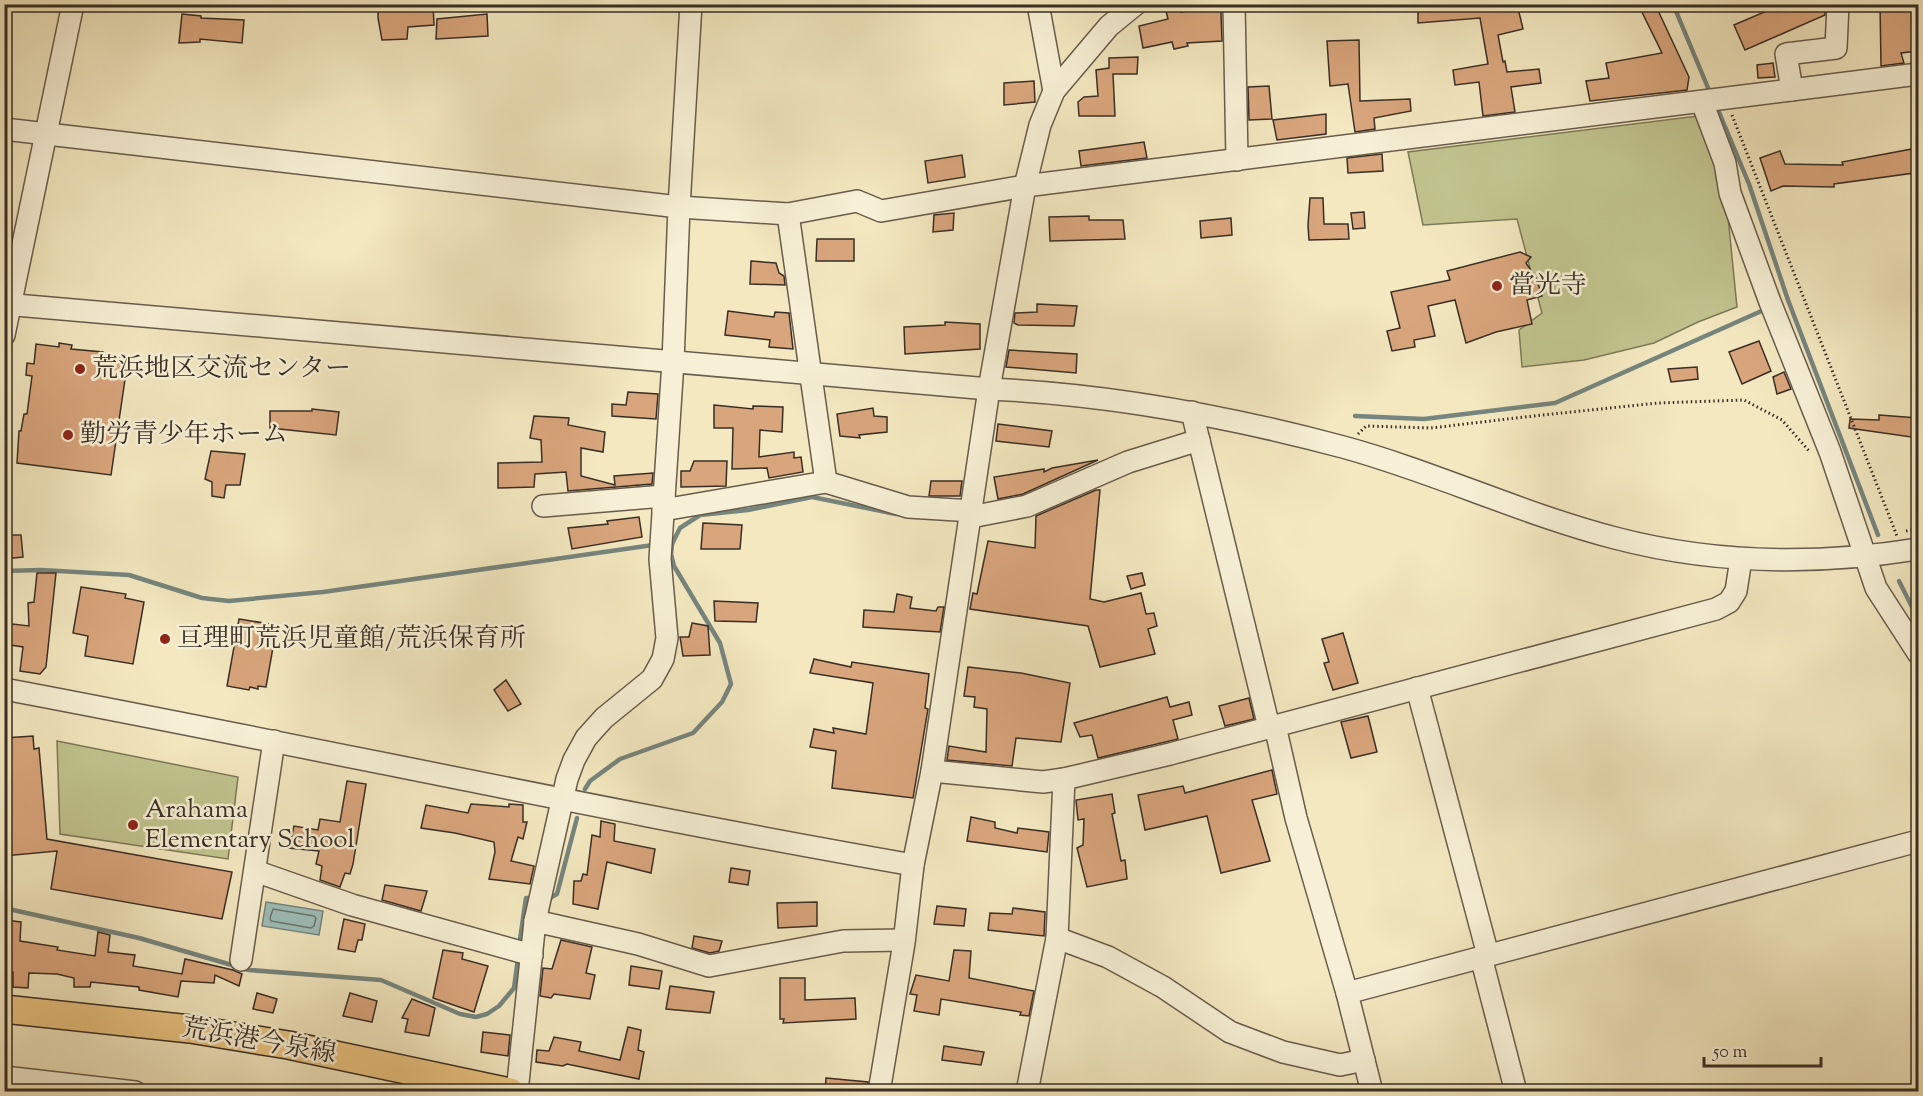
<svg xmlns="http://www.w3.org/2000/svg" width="1923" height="1096" font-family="'Sorts Mill Goudy','Noto Serif JP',serif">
	<rect width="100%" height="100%" fill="#f3e8c0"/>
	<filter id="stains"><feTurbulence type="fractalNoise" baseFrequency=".00333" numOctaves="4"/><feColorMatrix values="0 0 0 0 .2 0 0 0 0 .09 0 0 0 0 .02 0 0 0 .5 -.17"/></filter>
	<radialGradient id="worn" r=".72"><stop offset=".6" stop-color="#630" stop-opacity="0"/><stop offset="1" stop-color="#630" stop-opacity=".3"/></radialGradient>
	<g fill="#c1c48e" stroke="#7d795a" stroke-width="1.5">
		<polygon points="1698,116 1726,197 1737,307 1698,322 1654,343 1584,360 1522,367 1519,330 1542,313 1517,219 1423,225 1408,152"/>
		<polygon points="57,741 238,777 228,859 60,834"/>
	</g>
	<polygon fill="#9ebfba" stroke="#76857e" stroke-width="1.5" points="266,902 323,911 319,935 262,926"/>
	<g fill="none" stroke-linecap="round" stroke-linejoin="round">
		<polygon stroke="#6c7670" stroke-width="1.5" points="273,909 314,916 316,918 314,926 311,928 271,921 270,918"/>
		<g stroke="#76857e" stroke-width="4.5">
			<polyline points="1673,4 1711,95"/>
			<polyline points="1716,105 1749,184 1788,300 1878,535"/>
			<polyline points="1355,416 1424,419 1555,403 1766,309"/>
			<polyline points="670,544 672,544 680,528 700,515 748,510 812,497 896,514"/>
			<polyline points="4,571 41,570 129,575 202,598 229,601 323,592 653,545"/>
			<polyline points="1899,581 1918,619"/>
			<polyline points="585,789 590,781 620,759 693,733 722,702 731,684 720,643 674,566 671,554 672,544"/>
			<polyline points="550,898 557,894 577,818"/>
			<polyline points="4,908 139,938 249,970 381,980 460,1014 476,1017 487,1014 499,1006 514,988 518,958"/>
			<polyline points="519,946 526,898 532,898"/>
		</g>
	</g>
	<g fill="#d9a57c" stroke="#392e25" stroke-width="1.5">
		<polygon points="378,4 433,4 434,25 408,27 407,39 382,40 378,18"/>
		<polygon points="1218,4 1221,13 1222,41 1187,43 1188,46 1174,49 1172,42 1143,48 1139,26 1168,19 1166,11 1181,8 1181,12"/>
		<polygon points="1426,4 1517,4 1523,29 1498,35 1503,62 1505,61 1507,72 1539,69 1541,83 1511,87 1515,112 1483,116 1479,82 1455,85 1453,70 1488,64 1480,18 1418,23 1418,10 1426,9"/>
		<polygon points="1638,4 1655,4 1689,77 1687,90 1590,101 1586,81 1609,78 1606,63 1662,53"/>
		<polygon points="1783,4 1825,4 1825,15 1745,50 1734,25"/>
		<polygon points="1880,4 1918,4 1918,51 1901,53 1904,63 1881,66"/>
		<polygon points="182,14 201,16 201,18 244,20 242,43 200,39 200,42 179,43"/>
		<polygon points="487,14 488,36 436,39 437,19"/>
		<polygon points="1359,40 1360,101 1410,99 1411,111 1374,118 1375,129 1355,132 1348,84 1330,86 1327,41"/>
		<polygon points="1138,57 1137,74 1113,74 1115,116 1079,116 1078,102 1084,97 1098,96 1096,70 1109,68 1109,58"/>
		<polygon points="1773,63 1775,77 1758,78 1757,65"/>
		<polygon points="1034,81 1035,102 1004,105 1004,83"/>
		<polygon points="1269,86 1272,119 1249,120 1248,87"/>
		<polygon points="1326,114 1326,134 1277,140 1273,120"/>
		<polygon points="1144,142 1147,158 1081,166 1079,151"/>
		<polygon points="1912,149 1914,173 1834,184 1834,187 1783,186 1771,191 1760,158 1780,151 1785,164 1843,165 1842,162"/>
		<polygon points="1382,154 1383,171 1348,173 1347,158"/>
		<polygon points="962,155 965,177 928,183 925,161"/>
		<polygon points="1310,198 1323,198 1324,224 1348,224 1349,239 1309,240 1308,225"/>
		<polygon points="1364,212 1365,228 1353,229 1351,213"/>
		<polygon points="954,213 953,230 933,232 934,215"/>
		<polygon points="1089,216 1089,220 1123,220 1125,239 1050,241 1049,217"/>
		<polygon points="1231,218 1232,235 1201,238 1200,221"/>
		<polygon points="817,239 854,239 854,261 816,261"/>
		<polygon points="1520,252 1531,257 1526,263 1536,278 1542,296 1527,300 1532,324 1496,332 1466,343 1455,300 1428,306 1435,336 1414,340 1415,347 1392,351 1387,331 1400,328 1391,292 1450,280 1447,271"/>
		<polygon points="751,261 776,263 779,273 784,276 785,285 750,284"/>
		<polygon points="1037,304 1077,306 1074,326 1018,325 1014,323 1015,313 1037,312"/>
		<polygon points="728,311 774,317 775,312 789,313 793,349 769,347 770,340 725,335"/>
		<polygon points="945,322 980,324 980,349 905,354 904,327 945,325"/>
		<polygon points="1759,341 1771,371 1742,384 1729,352"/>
		<polygon points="59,343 72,345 71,349 103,352 103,356 128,359 111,475 17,463 19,431 21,431 24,414 27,414 32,376 26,375 27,363 34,364 36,344 59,347"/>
		<polygon points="1009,350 1077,354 1076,373 1006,367"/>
		<polygon points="1697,367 1698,379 1671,382 1668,369"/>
		<polygon points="1784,372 1791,389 1777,394 1773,377"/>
		<polygon points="628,392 658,394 656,419 612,416 612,404 626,405"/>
		<polygon points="714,405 753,409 753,406 783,407 782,432 760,430 759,457 794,452 794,458 801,457 803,472 769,478 767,468 732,469 733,428 714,428"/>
		<polygon points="873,408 874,416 887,417 887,432 859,435 860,438 840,436 837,414"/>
		<polygon points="312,409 339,412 336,435 270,428 270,411 312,411"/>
		<polygon points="1879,415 1918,418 1918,438 1849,428 1850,419 1879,420"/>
		<polygon points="534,416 569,418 568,425 605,432 603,452 581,448 581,476 615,485 614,476 653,473 652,484 568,491 566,472 535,474 534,487 498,488 498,463 542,462 541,440 530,438"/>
		<polygon points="998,424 1052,431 1049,447 996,441"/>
		<polygon points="211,451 245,454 240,485 226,485 224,498 212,496 212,482 205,479"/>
		<polygon points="1098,460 1023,494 998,499 994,477 1044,469 1044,472 1052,468"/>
		<polygon points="694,461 727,461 726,486 681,487 681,471 690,471"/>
		<polygon points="931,481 962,481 960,496 929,496"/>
		<polygon points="1096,490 1100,490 1090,599 1104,602 1141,593 1146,614 1154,613 1157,626 1148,629 1155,654 1100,667 1088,626 970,609 973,593 977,594 988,541 1035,548 1036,516"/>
		<polygon points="639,517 642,537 572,549 568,528 608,524 607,521"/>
		<polygon points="703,523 742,525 740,549 701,549"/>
		<polygon points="4,535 21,535 23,557 4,559"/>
		<polygon points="37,573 56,573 46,667 40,674 20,671 23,647 4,644 4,623 29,626 28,603 34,602"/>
		<polygon points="1142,573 1145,585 1131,589 1127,576"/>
		<polygon points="81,587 126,594 125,598 144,602 133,664 85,656 88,636 73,633"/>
		<polygon points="897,594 912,597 910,608 936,611 938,607 944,607 940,632 863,627 864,610 894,612"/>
		<polygon points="714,601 758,603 756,622 715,621"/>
		<polygon points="239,619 277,625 266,687 258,686 258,689 250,687 249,690 227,686"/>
		<polygon points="692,623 708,626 710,655 683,656 680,637 689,637"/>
		<polygon points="1343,633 1358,683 1333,690 1324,663 1329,662 1322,639"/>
		<polygon points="814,659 851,667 852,662 929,674 925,708 928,709 913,798 832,788 836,751 810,747 814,729 834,733 833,728 866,734 873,683 810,673"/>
		<polygon points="968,667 1021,673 1070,683 1061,742 1016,738 1012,766 947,760 949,746 986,752 987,709 974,707 975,697 964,696"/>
		<polygon points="506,680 521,704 508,711 494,690"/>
		<polygon points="1167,697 1170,707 1189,702 1192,715 1173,720 1178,739 1098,758 1092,735 1080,737 1074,723"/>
		<polygon points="1249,698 1254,719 1225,726 1219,706"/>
		<polygon points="1368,716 1377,752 1351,758 1341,722"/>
		<polygon points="33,736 34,749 39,748 47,839 232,872 222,919 51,889 57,851 4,856 4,738"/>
		<polygon points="1272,770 1277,794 1252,800 1270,861 1221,873 1207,816 1145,830 1138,795 1183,786 1185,793"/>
		<polygon points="347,781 366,784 353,864 350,874 345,873 340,887 320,880 322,866 316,864 319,851 289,848 294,826 318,830 320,819 340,822"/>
		<polygon points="1112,794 1115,813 1112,814 1121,861 1125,860 1127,879 1087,887 1077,848 1083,845 1084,819 1078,820 1076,800"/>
		<polygon points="471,804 509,807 509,804 523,805 523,822 527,822 523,839 518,837 511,861 534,866 530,884 489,879 495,852 494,842 455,833 421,828 426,805 468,813"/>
		<polygon points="971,817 995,822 995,828 1017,833 1018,828 1049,832 1047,852 967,841"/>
		<polygon points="601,821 615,824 614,841 655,849 651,873 607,862 598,909 573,904 574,881 581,881 583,874 587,875 592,835 600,837"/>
		<polygon points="731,868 750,871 748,885 729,882"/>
		<polygon points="385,885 427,891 421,911 382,900"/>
		<polygon points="817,902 817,926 778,928 777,903"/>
		<polygon points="937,906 966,909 964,926 934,924"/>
		<polygon points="1013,908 1045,912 1044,936 988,930 990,913 1012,914"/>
		<polygon points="344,919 365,924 362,940 358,940 355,952 338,949"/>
		<polygon points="4,920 21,922 20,941 58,947 57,950 95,956 98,932 110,935 108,952 135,955 133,966 182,974 185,959 233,970 242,974 239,986 215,975 214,983 181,981 178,997 139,990 139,987 91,982 90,987 74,987 74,978 57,974 29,973 28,988 13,987 13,972 5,970"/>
		<polygon points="694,936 722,941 719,951 710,953 692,948"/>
		<polygon points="561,940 592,947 586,973 595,975 590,999 554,994 551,998 540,996 543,968 552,969"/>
		<polygon points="443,950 463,953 462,959 488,966 474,1012 433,998"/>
		<polygon points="954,950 971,951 969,978 1034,991 1029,1016 1020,1015 1021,1012 941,999 939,1015 914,1011 917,995 910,994 916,975 949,981"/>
		<polygon points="631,966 662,971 659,989 629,985"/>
		<polygon points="780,978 805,978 805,1000 855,998 856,1019 783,1023 784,1019 780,1019"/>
		<polygon points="670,986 714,992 710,1013 666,1009"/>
		<polygon points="257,993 277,999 273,1013 253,1009"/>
		<polygon points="350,993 377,1001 372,1022 343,1016"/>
		<polygon points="412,999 435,1008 429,1036 405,1032 408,1019 402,1018"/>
		<polygon points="628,1027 641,1030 638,1050 644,1052 639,1079 567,1064 563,1066 536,1062 537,1050 549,1051 554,1037 581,1042 579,1051 620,1060"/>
		<polygon points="483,1032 510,1035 508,1056 481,1052"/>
		<polygon points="944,1046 984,1052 981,1065 942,1060"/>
		<polygon points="826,1078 868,1082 867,1092 825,1092"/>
	</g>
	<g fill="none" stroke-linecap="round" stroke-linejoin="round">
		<g stroke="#685c4c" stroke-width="24">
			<g id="minor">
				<polyline points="1038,4 1054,91"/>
				<polyline points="1234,4 1237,160"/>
				<polyline points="1792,90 1786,54 1836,48 1838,4"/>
				<polyline points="1702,102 1725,163 1730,193 1770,302 1830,452 1876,588 1918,653"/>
				<polyline points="4,129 679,207 788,214 857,201 881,211 1025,186 1918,74"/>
				<polyline points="788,214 826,482"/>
				<path d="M4 304 989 389C1109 394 1227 416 1343 447 1435 472 1522 514 1615 538 1714 564 1818 565 1918 549"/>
				<polyline points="4,335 73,4"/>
				<polyline points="1192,412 1269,727"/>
				<polyline points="543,506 664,496"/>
				<polyline points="663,510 826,482 908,507 973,511"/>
				<polyline points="971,517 1027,506 1128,462 1199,440"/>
				<polyline points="1417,688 1488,955"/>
				<path d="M4 689C308 746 609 812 913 865"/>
				<polyline points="1275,726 1296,818 1347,993 1372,1092"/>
				<polyline points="932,771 1043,782 1064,779 1170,754 1716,609 1729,602 1736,591 1741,559"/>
				<polyline points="255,871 352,905 532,955"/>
				<polyline points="535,921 638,944 709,966 843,941 904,940"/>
				<polyline points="1057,938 1108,957 1163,987 1230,1032 1283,1052 1340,1065 1364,1060"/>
				<polyline points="1481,957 1516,1092"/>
				<polyline points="241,960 274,741"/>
				<polyline points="1347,993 1918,841"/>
				<polyline points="4,1077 135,1092"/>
				<polyline points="517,1092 535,921 567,779 574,760 586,738 604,718 652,679 663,659 667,638 660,559 673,362 679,207 691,4"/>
				<polyline points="879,1092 904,943 913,865 932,771 989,389 1025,186 1040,125 1054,91 1109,26 1136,4"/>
				<polyline points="1027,1092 1057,938 1064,779"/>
			</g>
		</g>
		<g stroke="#392e25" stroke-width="30">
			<polyline id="major" points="4,1009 190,1029 288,1045 510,1092"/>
		</g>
		<g stroke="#392e25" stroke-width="3" stroke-dasharray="1.5 3" stroke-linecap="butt">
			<polyline points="1732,115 1897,536"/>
			<polyline points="1358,434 1366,426 1431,428 1533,416 1658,403 1744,400 1782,420 1810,452"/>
			<polyline points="1906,531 1918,528"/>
		</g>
		<use href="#minor" stroke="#f7f0d6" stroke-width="21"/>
		<use href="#major" stroke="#eac480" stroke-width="27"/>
	</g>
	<g fill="#8f2418" stroke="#f7f0d6" stroke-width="2">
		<circle cx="1497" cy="286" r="6"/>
		<circle cx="80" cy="369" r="6"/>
		<circle cx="68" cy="435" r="6"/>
		<circle cx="165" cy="639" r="6"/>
		<circle cx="133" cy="825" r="6"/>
	</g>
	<g text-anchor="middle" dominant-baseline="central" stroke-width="5" stroke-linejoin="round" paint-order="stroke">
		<g font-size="26" fill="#392e25" stroke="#f7f0d6" text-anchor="start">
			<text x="1509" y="286">當光寺</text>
			<text x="92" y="369">荒浜地区交流センター</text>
			<text x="80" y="435">勤労青少年ホーム</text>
			<text x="177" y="639">亘理町荒浜児童館/荒浜保育所</text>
			<text x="145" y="810">Arahama<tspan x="145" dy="30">Elementary School</tspan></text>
		</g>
		<g font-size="26" fill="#392e25" stroke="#f7f0d6">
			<text transform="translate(259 1042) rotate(10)">荒浜港今泉線</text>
		</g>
	</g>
	<rect width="1923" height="1096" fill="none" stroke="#f3e8c0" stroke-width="24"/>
	<rect x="6" y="6" width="1911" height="1084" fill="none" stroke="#392e25" stroke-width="3"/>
	<rect x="12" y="12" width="1899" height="1072" fill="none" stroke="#392e25" stroke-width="1.5"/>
	<path d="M1704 1057v9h117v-9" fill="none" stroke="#392e25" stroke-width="3"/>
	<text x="1713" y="1057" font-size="18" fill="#392e25" stroke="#f7f0d6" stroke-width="4.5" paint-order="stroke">50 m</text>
	<rect width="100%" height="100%" filter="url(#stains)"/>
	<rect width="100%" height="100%" fill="url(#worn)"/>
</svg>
